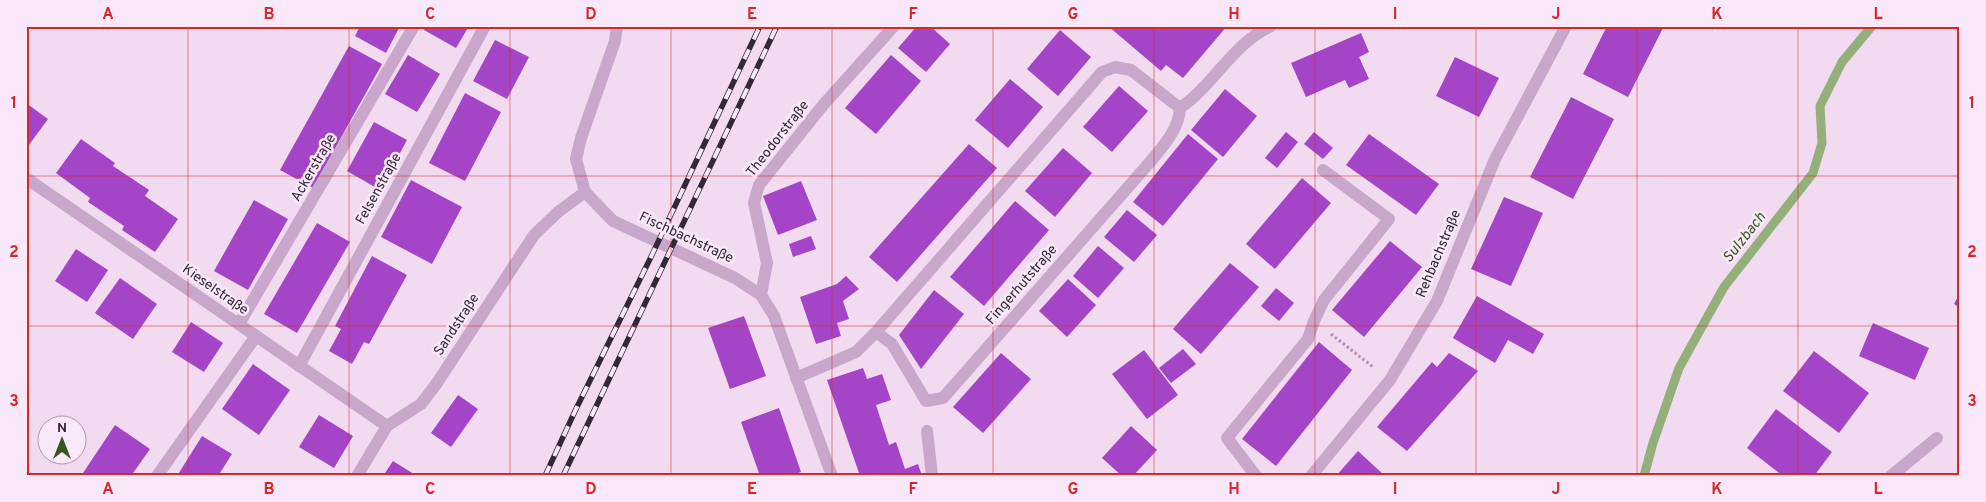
<svg xmlns="http://www.w3.org/2000/svg" width="1986" height="502" font-family="Overpass,sans-serif">
	<rect width="100%" height="100%" fill="#f2dbf1"/>
	<g fill="none" stroke-linecap="round" stroke-linejoin="round">
		<polyline stroke="#93af7a" stroke-width="9" points="1644,476 1653,443 1679,368 1724,287 1813,173 1822,143 1820,106 1842,62 1872,26"/>
	</g>
	<g fill="#a345c6">
		<polygon points="360,26 400,26 386,53 355,36"/>
		<polygon points="426,26 469,26 456,48 424,30"/>
		<polygon points="917,26 930,26 950,44 926,72 898,48"/>
		<polygon points="1108,26 1227,26 1183,78 1166,65 1161,71"/>
		<polygon points="1607,26 1664,26 1628,97 1583,74"/>
		<polygon points="1060,30 1091,57 1058,96 1027,69"/>
		<polygon points="1361,33 1369,52 1359,57 1369,79 1349,88 1345,80 1306,97 1291,63"/>
		<polygon points="495,40 529,57 507,99 473,81"/>
		<polygon points="349,46 382,64 313,188 280,170"/>
		<polygon points="408,55 440,74 417,112 385,94"/>
		<polygon points="891,55 921,81 876,134 845,108"/>
		<polygon points="1455,57 1499,78 1479,117 1436,96"/>
		<polygon points="1010,79 1043,107 1008,148 975,120"/>
		<polygon points="1119,86 1148,111 1112,152 1083,127"/>
		<polygon points="1225,89 1257,116 1223,157 1191,130"/>
		<polygon points="465,93 501,112 465,181 429,163"/>
		<polygon points="1571,97 1614,119 1573,199 1530,177"/>
		<polygon points="26,103 48,119 26,149"/>
		<polygon points="374,122 407,140 380,190 347,171"/>
		<polygon points="1286,132 1298,142 1277,168 1265,158"/>
		<polygon points="1314,132 1333,148 1323,159 1304,144"/>
		<polygon points="1188,134 1218,159 1163,226 1133,202"/>
		<polygon points="1369,134 1439,184 1416,215 1346,165"/>
		<polygon points="81,139 115,163 113,166 149,190 145,196 178,219 155,252 122,230 124,226 88,202 90,198 56,173"/>
		<polygon points="969,144 997,168 897,282 869,257"/>
		<polygon points="1063,148 1092,173 1055,217 1025,191"/>
		<polygon points="1302,178 1331,203 1275,269 1246,244"/>
		<polygon points="411,180 462,207 432,264 381,237"/>
		<polygon points="801,181 817,220 778,235 763,196"/>
		<polygon points="1504,197 1543,213 1511,286 1471,269"/>
		<polygon points="254,200 288,219 248,290 214,271"/>
		<polygon points="1015,201 1049,230 984,306 950,277"/>
		<polygon points="1127,210 1157,235 1134,262 1104,237"/>
		<polygon points="317,223 350,242 297,333 264,314"/>
		<polygon points="811,236 816,249 793,257 789,244"/>
		<polygon points="1390,241 1422,267 1364,337 1332,310"/>
		<polygon points="1098,246 1124,268 1098,298 1073,276"/>
		<polygon points="76,249 108,270 87,302 55,281"/>
		<polygon points="372,256 407,275 369,344 364,342 352,364 329,351 341,329 335,326"/>
		<polygon points="1230,263 1259,287 1201,354 1173,329"/>
		<polygon points="846,276 859,289 843,301 849,319 837,323 841,336 816,344 800,297 837,284"/>
		<polygon points="120,278 157,304 133,339 95,313"/>
		<polygon points="1068,279 1096,305 1067,337 1039,311"/>
		<polygon points="1276,288 1294,303 1279,321 1261,306"/>
		<polygon points="934,290 964,314 921,369 899,335"/>
		<polygon points="1960,293 1960,308 1954,304"/>
		<polygon points="1477,296 1544,334 1533,354 1508,340 1495,363 1453,338"/>
		<polygon points="744,316 766,376 730,389 708,328"/>
		<polygon points="191,322 223,343 204,372 172,352"/>
		<polygon points="1873,323 1929,348 1915,380 1859,356"/>
		<polygon points="1319,342 1352,370 1276,466 1242,439"/>
		<polygon points="1183,349 1196,364 1171,383 1159,368"/>
		<polygon points="1144,350 1178,395 1147,419 1112,374"/>
		<polygon points="1814,351 1869,393 1839,433 1783,391"/>
		<polygon points="1001,353 1031,379 983,433 953,407"/>
		<polygon points="1449,353 1478,371 1407,451 1377,427 1432,362 1437,367"/>
		<polygon points="253,364 290,390 259,435 222,409"/>
		<polygon points="863,368 867,379 882,374 891,400 876,405 889,445 896,442 905,469 918,464 922,476 860,476 827,380"/>
		<polygon points="458,395 478,409 451,447 431,433"/>
		<polygon points="779,408 801,472 789,476 760,476 741,422"/>
		<polygon points="1776,409 1832,452 1814,476 1783,476 1747,448"/>
		<polygon points="319,415 353,436 334,468 299,447"/>
		<polygon points="115,425 150,449 131,476 81,476"/>
		<polygon points="1131,426 1157,450 1133,476 1122,476 1102,458"/>
		<polygon points="202,436 232,454 218,476 177,476"/>
		<polygon points="1358,451 1385,476 1336,476"/>
		<polygon points="393,461 417,476 383,476"/>
	</g>
	<g fill="none" stroke-linecap="round" stroke-linejoin="round">
		<polyline stroke="#b391b6" stroke-width="3" stroke-dasharray="2.5 2.5" stroke-linecap="butt" points="1331,334 1373,367"/>
		<g stroke="#c8a7ca" stroke-width="12">
			<polyline points="617,26 615,41 581,138 576,159 585,192 613,221 735,278 761,295 774,316 832,476"/>
			<path d="M1180 108C1214 85 1232 44 1271 26"/>
			<polyline points="26,178 387,426"/>
			<polyline points="761,295 767,263 754,203 759,185 824,104 894,26"/>
			<polyline points="239,324 414,26"/>
			<polyline points="299,366 485,26"/>
			<path d="M796 378 856 352 876 332 1102 72 1115 67 1131 70 1180 108C1179 129 1164 145 1151 161L943 398 926 401 892 344 876 332"/>
			<polyline points="927,431 932,476"/>
			<polyline points="157,476 256,336"/>
			<polyline points="357,476 387,426 421,404 437,383 534,235 558,212 585,192"/>
			<polyline points="1256,476 1227,438 1308,339 1314,321 1324,300 1389,219 1323,170"/>
			<polyline points="1311,476 1390,380 1437,301 1495,159 1566,26"/>
			<polyline points="1891,476 1937,438"/>
		</g>
		<g stroke="#332836" stroke-width="5.5">
			<g id="rail">
				<polyline points="545,476 576,409 650,259 760,26"/>
				<polyline points="563,476 777,26"/>
			</g>
		</g>
		<use href="#rail" stroke="#f9e8f9" stroke-width="4" stroke-dasharray="11" stroke-linecap="butt"/>
	</g>
	<path fill="none" stroke="#d62828" stroke-width="1" stroke-opacity="0.55" d="M188 26V476M349 26V476M510 26V476M671 26V476M832 26V476M993 26V476M1154 26V476M1315 26V476M1476 26V476M1637 26V476M1798 26V476M26 176H1960M26 326H1960"/>
	<g text-anchor="middle" dominant-baseline="central" stroke-width="5" stroke-linejoin="round" paint-order="stroke">
		<g font-size="14" fill="#332836" stroke="#f9e8f9">
			<text transform="translate(778 139) rotate(-52)">Theodorstraße</text>
			<text transform="translate(314 168) rotate(-60)">Ackerstraße</text>
			<text transform="translate(379 189) rotate(-61)">Felsenstraße</text>
			<text transform="translate(686 238) rotate(25)">Fischbachstraße</text>
			<text transform="translate(1439 254) rotate(-67)">Rehbachstraße</text>
			<text transform="translate(1022 285) rotate(-49)">Fingerhutstraße</text>
			<text transform="translate(215 290) rotate(35)">Kieselstraße</text>
			<text transform="translate(457 325) rotate(-57)">Sandstraße</text>
		</g>
		<g font-size="15" font-style="italic" fill="#37581d" stroke="#f9e8f9">
			<text transform="translate(1745 238) rotate(-52)">Sulzbach</text>
		</g>
	</g>
	<rect width="1986" height="502" fill="none" stroke="#f9e8f9" stroke-width="55"/>
	<g transform="translate(62 440)"><circle r="24" fill="#f9e8f9" stroke="#aa9bab"/>
	<path d="M0-4L9 19L0 12L-9 19Z" fill="#37581d"/>
	<text y="-8" font-size="14" font-weight="bold" text-anchor="middle" fill="#332836">N</text>
	</g>
	<rect x="28" y="28" width="1930" height="446" fill="none" stroke="#d62828" stroke-width="2"/>
	<g font-size="16" text-anchor="middle" font-weight="bold" fill="#d62828">
		<text x="108" y="19">A</text>
		<text x="269" y="19">B</text>
		<text x="430" y="19">C</text>
		<text x="591" y="19">D</text>
		<text x="752" y="19">E</text>
		<text x="913" y="19">F</text>
		<text x="1073" y="19">G</text>
		<text x="1234" y="19">H</text>
		<text x="1395" y="19">I</text>
		<text x="1556" y="19">J</text>
		<text x="1717" y="19">K</text>
		<text x="1878" y="19">L</text>
		<text x="14" y="108">1</text>
		<text x="1972" y="108">1</text>
		<text x="14" y="257">2</text>
		<text x="1972" y="257">2</text>
		<text x="14" y="406">3</text>
		<text x="1972" y="406">3</text>
		<text x="108" y="494">A</text>
		<text x="269" y="494">B</text>
		<text x="430" y="494">C</text>
		<text x="591" y="494">D</text>
		<text x="752" y="494">E</text>
		<text x="913" y="494">F</text>
		<text x="1073" y="494">G</text>
		<text x="1234" y="494">H</text>
		<text x="1395" y="494">I</text>
		<text x="1556" y="494">J</text>
		<text x="1717" y="494">K</text>
		<text x="1878" y="494">L</text>
	</g>
</svg>
